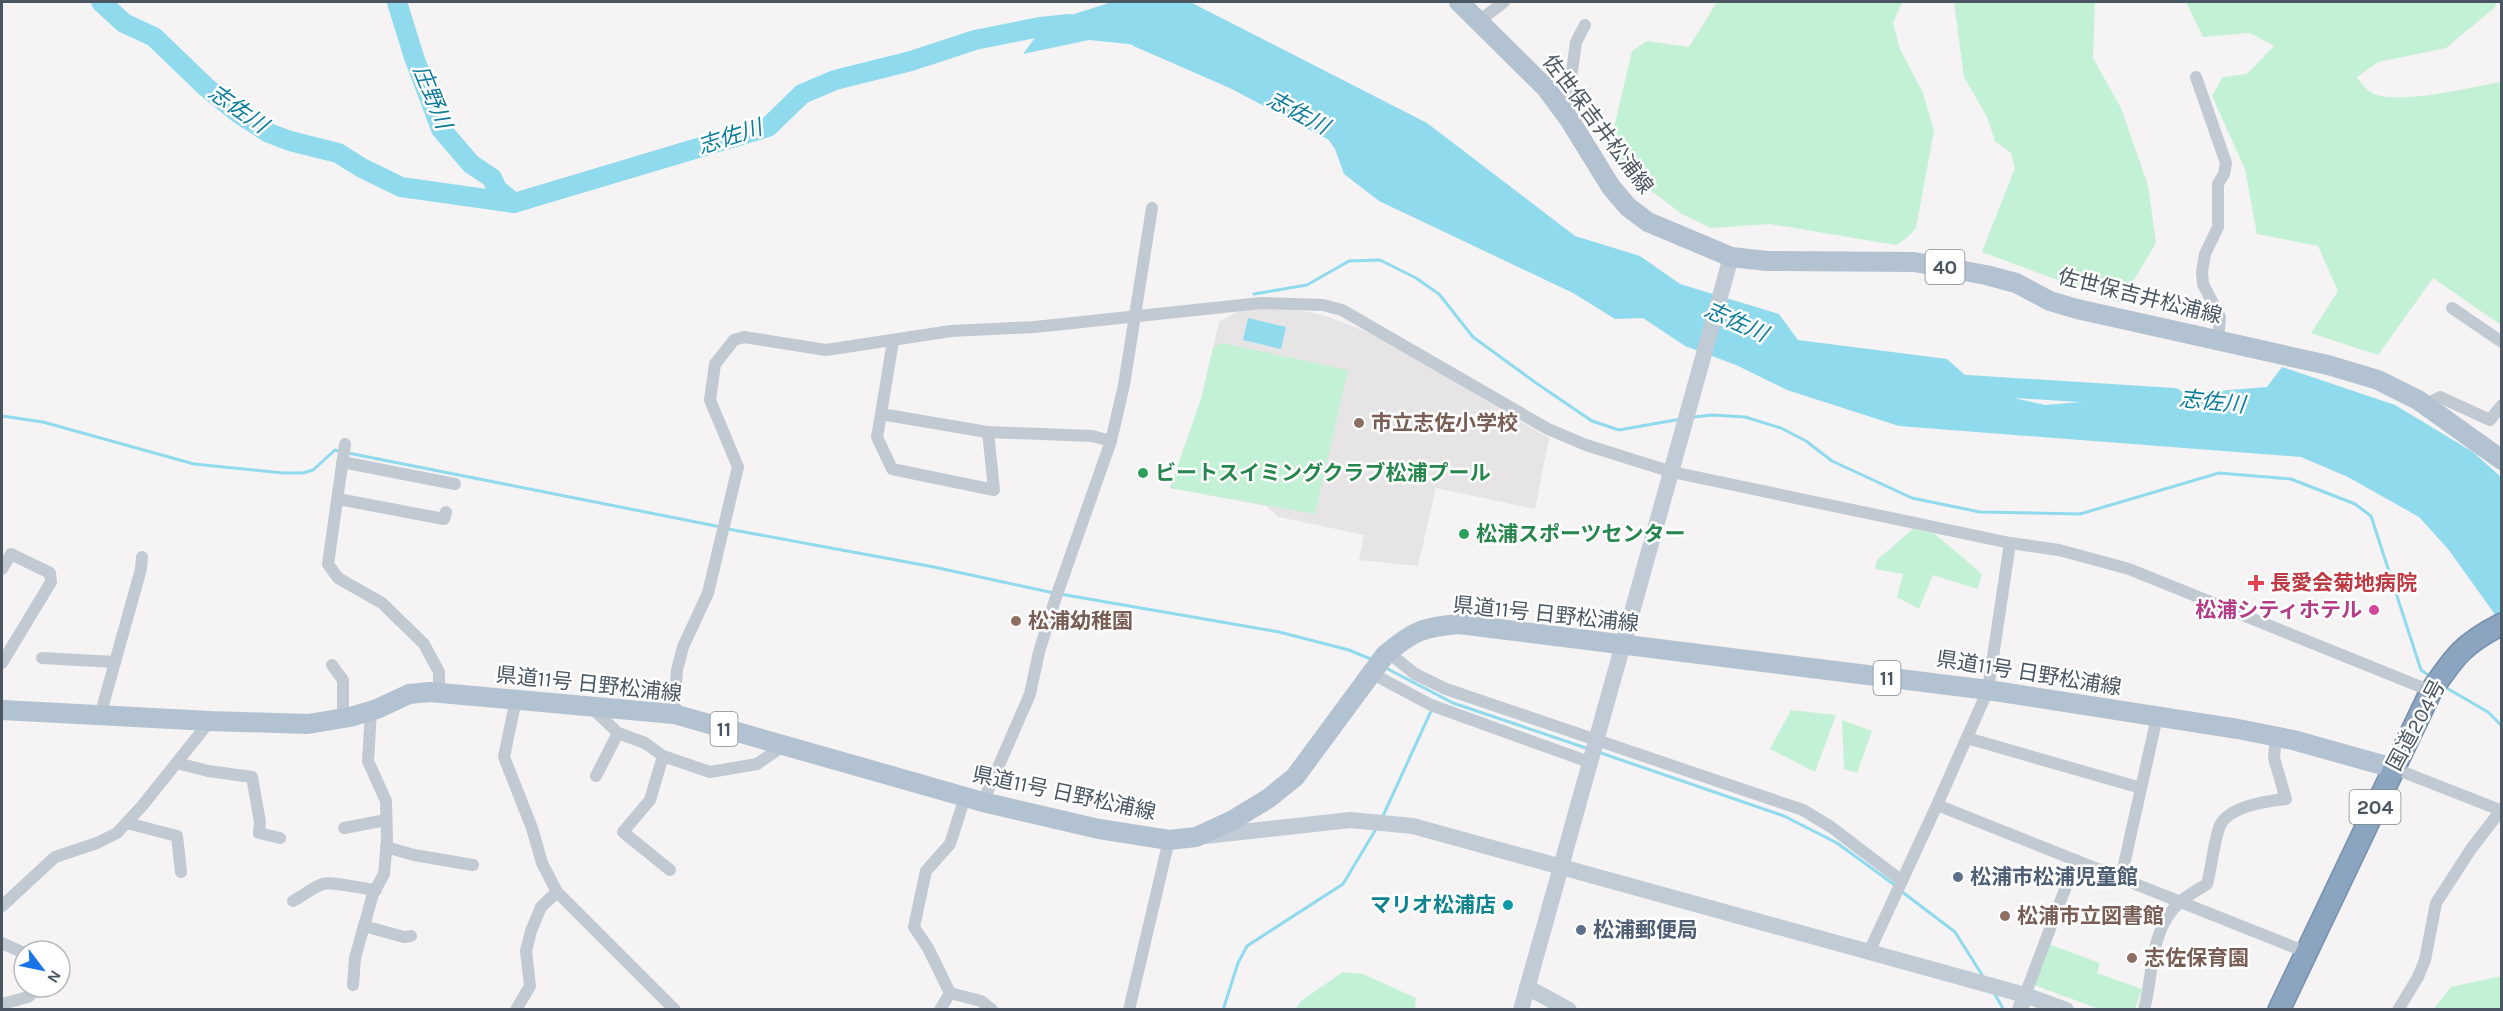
<svg xmlns="http://www.w3.org/2000/svg" width="2503" height="1011" font-family="Karla,'Noto Sans JP',sans-serif">
	<rect width="100%" height="100%" fill="#f5f3f3"/>
	<polygon fill="#e6e4e5" points="1263,308 1297,310 1323,315 1375,335 1549,438 1535,509 1436,488 1418,566 1359,560 1364,535 1279,517 1266,506 1170,488 1201,399 1219,322 1241,310"/>
	<g fill="#c3f1d5">
		<polygon points="1717,2 1902,2 1893,23 1900,49 1923,93 1934,131 1916,228 1908,237 1896,245 1770,224 1711,228 1682,214 1617,165 1610,145 1632,51 1647,41 1689,47"/>
		<polygon points="1954,2 2095,2 2093,58 2121,108 2148,185 2156,243 2120,303 1982,252 2015,168 2011,153 1995,141 1987,117 1964,77"/>
		<path d="M2186 2H2498L2493 9 2446 48 2378 62 2357 77C2363 88 2373 96 2386 97 2423 100 2465 88 2501 82V325L2433 278 2378 355 2311 333 2338 291 2318 246 2257 234 2245 169 2212 96 2223 77 2247 74 2274 46 2250 33 2203 37Z"/>
		<polygon points="1221,343 1348,370 1315,514 1170,488 1201,399 1213,348"/>
		<polygon points="1913,529 1935,534 1982,574 1978,589 1933,575 1919,609 1897,597 1903,574 1875,569 1877,560"/>
		<polygon points="1791,710 1836,715 1815,772 1770,749"/>
		<polygon points="1842,720 1872,731 1857,773 1844,769"/>
		<polygon points="2048,944 2100,963 2097,973 2142,989 2135,1009 2102,1010 2034,985"/>
		<polygon points="1343,972 1363,974 1416,998 1415,1009 1296,1009 1301,1001"/>
		<polygon points="2501,976 2501,1009 2437,1010 2435,1007 2451,987"/>
	</g>
	<g fill="#90daee">
		<polygon points="1112,2 1192,3 1427,123 1575,236 1640,256 1680,284 1779,314 1798,340 1947,359 1983,391 2045,405 2267,387 2282,367 2395,405 2473,452 2501,477 2501,627 2494,613 2448,549 2419,517 2348,477 2301,457 1899,426 1787,390 1736,365 1685,346 1643,318 1615,319 1573,293 1379,201 1344,174 1335,149 1307,109 1258,83 1177,49 1089,40 1023,54 1046,23"/>
		<polygon points="1248,318 1286,327 1281,349 1243,340"/>
	</g>
	<g fill="none" stroke-linecap="round" stroke-linejoin="round">
		<g stroke="#90daee" stroke-width="3">
			<polyline points="1254,294 1307,285 1349,261 1380,260 1416,278 1439,294 1473,337 1536,383 1592,421 1619,430 1681,419"/>
			<polyline points="2,416 43,422 194,464 283,473 303,473 313,470 335,450 342,452"/>
			<polyline points="1694,417 1712,415 1745,417 1781,428 1806,441 1832,461 1912,498 1980,512 2080,514 2219,473 2291,479 2355,504 2371,516 2421,670 2431,677"/>
			<polyline points="348,453 721,527"/>
			<polyline points="728,529 934,567 1054,593"/>
			<polyline points="1060,594 1279,632 1349,650 1373,660"/>
			<polyline points="1384,667 1453,703 1589,749"/>
			<polyline points="2443,686 2488,712 2502,726"/>
			<polyline points="1598,752 1784,816 1837,843 1896,886"/>
			<polyline points="1382,818 1432,709"/>
			<polyline points="1901,891 1955,932 1984,978"/>
			<polyline points="1994,993 2004,1010"/>
			<polyline points="1223,1010 1238,963 1247,946 1343,884 1376,829"/>
		</g>
		<g stroke="#90daee" stroke-width="20">
			<polyline points="101,2 124,23 154,37 206,87 238,113 269,133 290,141 338,153 362,168 401,187 514,203 768,127 802,94 835,80 911,61 975,40 1040,27 1069,24"/>
			<polyline points="397,2 414,57 441,129 471,164 492,178 497,189 514,203"/>
			<polyline points="1138,37 1232,78 1339,134"/>
			<polyline points="1951,384 2174,398"/>
		</g>
		<g stroke="#7690ad" stroke-width="24">
			<path id="highway" d="M2279 1010 2431 691C2455 656 2463 644 2502 624"/>
		</g>
		<g stroke="#c1cad2" stroke-width="12">
			<polyline points="1479,21 1504,2"/>
			<polyline points="2196,77 2226,163 2224,174 2218,184 2218,227 2205,254 2202,272 2203,284 2220,317 2218,340"/>
			<polyline points="1566,114 1576,42 1585,25"/>
			<polyline points="2452,308 2502,342"/>
			<polyline points="893,341 881,414 987,432 1092,436 1111,441"/>
			<polyline points="2424,405 2440,397 2490,420 2502,405"/>
			<polyline points="881,414 877,437 892,469 994,490 988,432"/>
			<polyline points="345,444 328,564 338,578 382,603 424,644 439,672 439,692"/>
			<polyline points="342,462 455,484"/>
			<polyline points="338,499 444,519 446,512"/>
			<polyline points="2010,543 2059,550 2129,569 2431,691"/>
			<polyline points="2,569 11,554 50,573 51,582 2,663"/>
			<polyline points="1388,652 1415,674 1446,689 1803,810 1831,827 1902,881"/>
			<polyline points="42,658 115,662"/>
			<polyline points="332,665 343,680 343,718"/>
			<polyline points="1371,673 1431,705 1589,762"/>
			<polyline points="516,699 504,757 532,828 542,863 557,892 675,1010"/>
			<polyline points="591,707 618,733 645,743 663,756 710,772 757,764 783,746"/>
			<polyline points="674,714 677,670 683,647 708,593 738,467 710,400 715,364 734,340 744,337 826,350 951,331 1035,327 1261,303 1323,305 1342,310 1548,429 1586,445 1672,472 2010,543 1988,690 1937,805 1869,952"/>
			<polyline points="100,716 141,569 142,557"/>
			<polyline points="1967,738 2141,788"/>
			<polyline points="663,756 650,800 623,832 670,870"/>
			<polyline points="177,763 208,771 252,777 260,822 259,833 280,838"/>
			<polyline points="2393,768 2500,810"/>
			<polyline points="596,776 618,733"/>
			<polyline points="965,797 950,844 926,871 914,927 928,948 950,993 981,1001 992,1010"/>
			<polyline points="983,802 1030,694 1039,652 1055,600 1111,441 1124,385 1152,208"/>
			<polyline points="1937,805 2306,952"/>
			<polyline points="127,823 177,836 181,872"/>
			<polyline points="344,828 386,820"/>
			<polyline points="386,847 414,855 473,865"/>
			<polyline points="2121,878 2157,717"/>
			<path d="M293 901C303 896 313 887 323 884 333 881 363 889 376 890"/>
			<polyline points="2,906 55,857 97,843 117,833 142,806 210,721"/>
			<polyline points="364,926 404,937 411,936"/>
			<polyline points="2,943 24,953"/>
			<polyline points="353,985 355,958 373,894 384,874 387,840 386,801 368,761 371,711"/>
			<polyline points="2025,995 2076,860"/>
			<polyline points="2,1004 28,997 40,987"/>
			<polyline points="516,1010 530,986 526,951 531,931 541,907 557,892"/>
			<polyline points="940,1010 950,993"/>
			<polyline points="1129,1010 1169,840"/>
			<path d="M2144 1010C2154 972 2149 930 2180 902 2188 895 2199 889 2207 884 2212 866 2213 846 2219 828 2226 807 2266 801 2286 799L2274 758 2276 736"/>
			<polyline points="2398,1010 2418,977 2425,960 2436,903 2471,849 2502,809"/>
		</g>
		<g stroke="#c1cbd6" stroke-width="16">
			<polyline points="1205,836 1350,820 1413,826 2025,995 2066,1010"/>
			<polyline points="1527,987 1569,1010"/>
			<polyline points="1521,1010 1731,257"/>
			<polyline points="2020,1010 2025,995"/>
		</g>
		<g stroke="#b3c2d1" stroke-width="20">
			<polyline points="1459,2 1546,88 1569,119 1611,187 1628,207 1648,222 1731,257 1767,261 1914,262 1986,275 2016,283 2050,301 2077,309 2328,365 2378,380 2418,400 2502,460"/>
			<path d="M2 710 210 721 308 724 350 717 377 709 409 694 430 692 674 714 983 802 1099 829 1169 840 1196 837 1233 820 1269 798 1295 777 1385 655C1413 631 1423 627 1459 624L1988 690 2238 729 2293 740 2393 768"/>
		</g>
		<use href="#highway" stroke="#8ba5c1" stroke-width="21"/>
	</g>
	<g fill="#8d6e63" stroke="#fff" stroke-width="2">
		<circle cx="1359" cy="423" r="6"/>
		<circle cx="1016" cy="621" r="6"/>
		<circle cx="2005" cy="916" r="6"/>
		<circle cx="2132" cy="958" r="6"/>
	</g>
	<g fill="#2e9e5b" stroke="#fff" stroke-width="2">
		<circle cx="1143" cy="473" r="6"/>
		<circle cx="1464" cy="534" r="6"/>
	</g>
	<path fill="#e0444e" stroke="#fff" stroke-width="2" d="M2253 574h6v6h6v6h-6v6h-6v-6h-6v-6h6z"/>
	<circle fill="#d1479c" stroke="#fff" stroke-width="2" cx="2374" cy="610" r="6"/>
	<g fill="#5c6f8a" stroke="#fff" stroke-width="2">
		<circle cx="1958" cy="877" r="6"/>
		<circle cx="1581" cy="930" r="6"/>
	</g>
	<circle fill="#0f9aa8" stroke="#fff" stroke-width="2" cx="1508" cy="905" r="6"/>
	<g text-anchor="middle" dominant-baseline="central" stroke-width="5" stroke-linejoin="round" paint-order="stroke">
		<g fill="#fff" stroke="#808990" stroke-width="1.5">
			<rect x="1925.5" y="250" width="39" height="34" rx="4.5"/>
			<rect x="1873.5" y="661" width="27" height="34" rx="4.5"/>
			<rect x="710.5" y="712" width="27" height="34" rx="4.5"/>
			<rect x="2349.5" y="790" width="51" height="34" rx="4.5"/>
		</g>
		<g font-size="20" font-weight="bold" fill="#4a5661">
			<text x="1945" y="267">40</text>
			<text x="1887" y="678">11</text>
			<text x="724" y="729">11</text>
			<text x="2375" y="807">204</text>
		</g>
		<g font-size="21" fill="#4a5661" stroke="#fff">
			<text transform="translate(1598 124) rotate(53)">佐世保吉井松浦線</text>
			<text transform="translate(2140 296) rotate(14)">佐世保吉井松浦線</text>
			<text transform="translate(1546 614) rotate(6)">県道11号 日野松浦線</text>
			<text transform="translate(2029 673) rotate(9)">県道11号 日野松浦線</text>
			<text transform="translate(589 684) rotate(6)">県道11号 日野松浦線</text>
			<text transform="translate(2416 725) rotate(-62)">国道204号</text>
			<text transform="translate(1064 793) rotate(12)">県道11号 日野松浦線</text>
		</g>
		<g font-size="21" font-weight="bold" fill="#785e54" stroke="#fff" text-anchor="start">
			<text x="1371" y="423">市立志佐小学校</text>
			<text x="1028" y="621">松浦幼稚園</text>
			<text x="2017" y="916">松浦市立図書館</text>
			<text x="2144" y="958">志佐保育園</text>
		</g>
		<g font-size="21" font-weight="bold" fill="#27864d" stroke="#fff" text-anchor="start">
			<text x="1155" y="473">ビートスイミングクラブ松浦プール</text>
			<text x="1476" y="534">松浦スポーツセンター</text>
		</g>
		<g font-size="21" font-weight="bold" fill="#be3a42" stroke="#fff" text-anchor="start">
			<text x="2270" y="583">長愛会菊地病院</text>
		</g>
		<g font-size="21" font-weight="bold" fill="#b23c85" stroke="#fff" text-anchor="end">
			<text x="2362" y="610">松浦シティホテル</text>
		</g>
		<g font-size="21" font-weight="bold" fill="#4e5e75" stroke="#fff" text-anchor="start">
			<text x="1970" y="877">松浦市松浦児童館</text>
			<text x="1593" y="930">松浦郵便局</text>
		</g>
		<g font-size="21" font-weight="bold" fill="#0d838f" stroke="#fff" text-anchor="end">
			<text x="1496" y="905">マリオ松浦店</text>
		</g>
		<g font-size="22" font-style="italic" fill="#0c7c9b" stroke="#fff">
			<text transform="translate(432 97) rotate(68)">庄野川</text>
			<text transform="translate(238 109) rotate(35)">志佐川</text>
			<text transform="translate(1298 113) rotate(28)">志佐川</text>
			<text transform="translate(730 137) rotate(-18)">志佐川</text>
			<text transform="translate(1736 322) rotate(24)">志佐川</text>
			<text transform="translate(2212 402) rotate(6)">志佐川</text>
		</g>
	</g>
	<rect width="2503" height="1011" fill="none" stroke="#4a5661" stroke-width="6"/>
	<g transform="translate(42 969) rotate(122)"><circle r="28" fill="#ffffff" stroke="#b7bbc0" stroke-width="1.5"/>
	<path d="M0-4.5L10 22L0 15L-10 22Z" fill="#1a73e8"/>
	<text y="-9" font-size="16" font-weight="bold" text-anchor="middle" fill="#4a5661">N</text>
	</g>
</svg>
